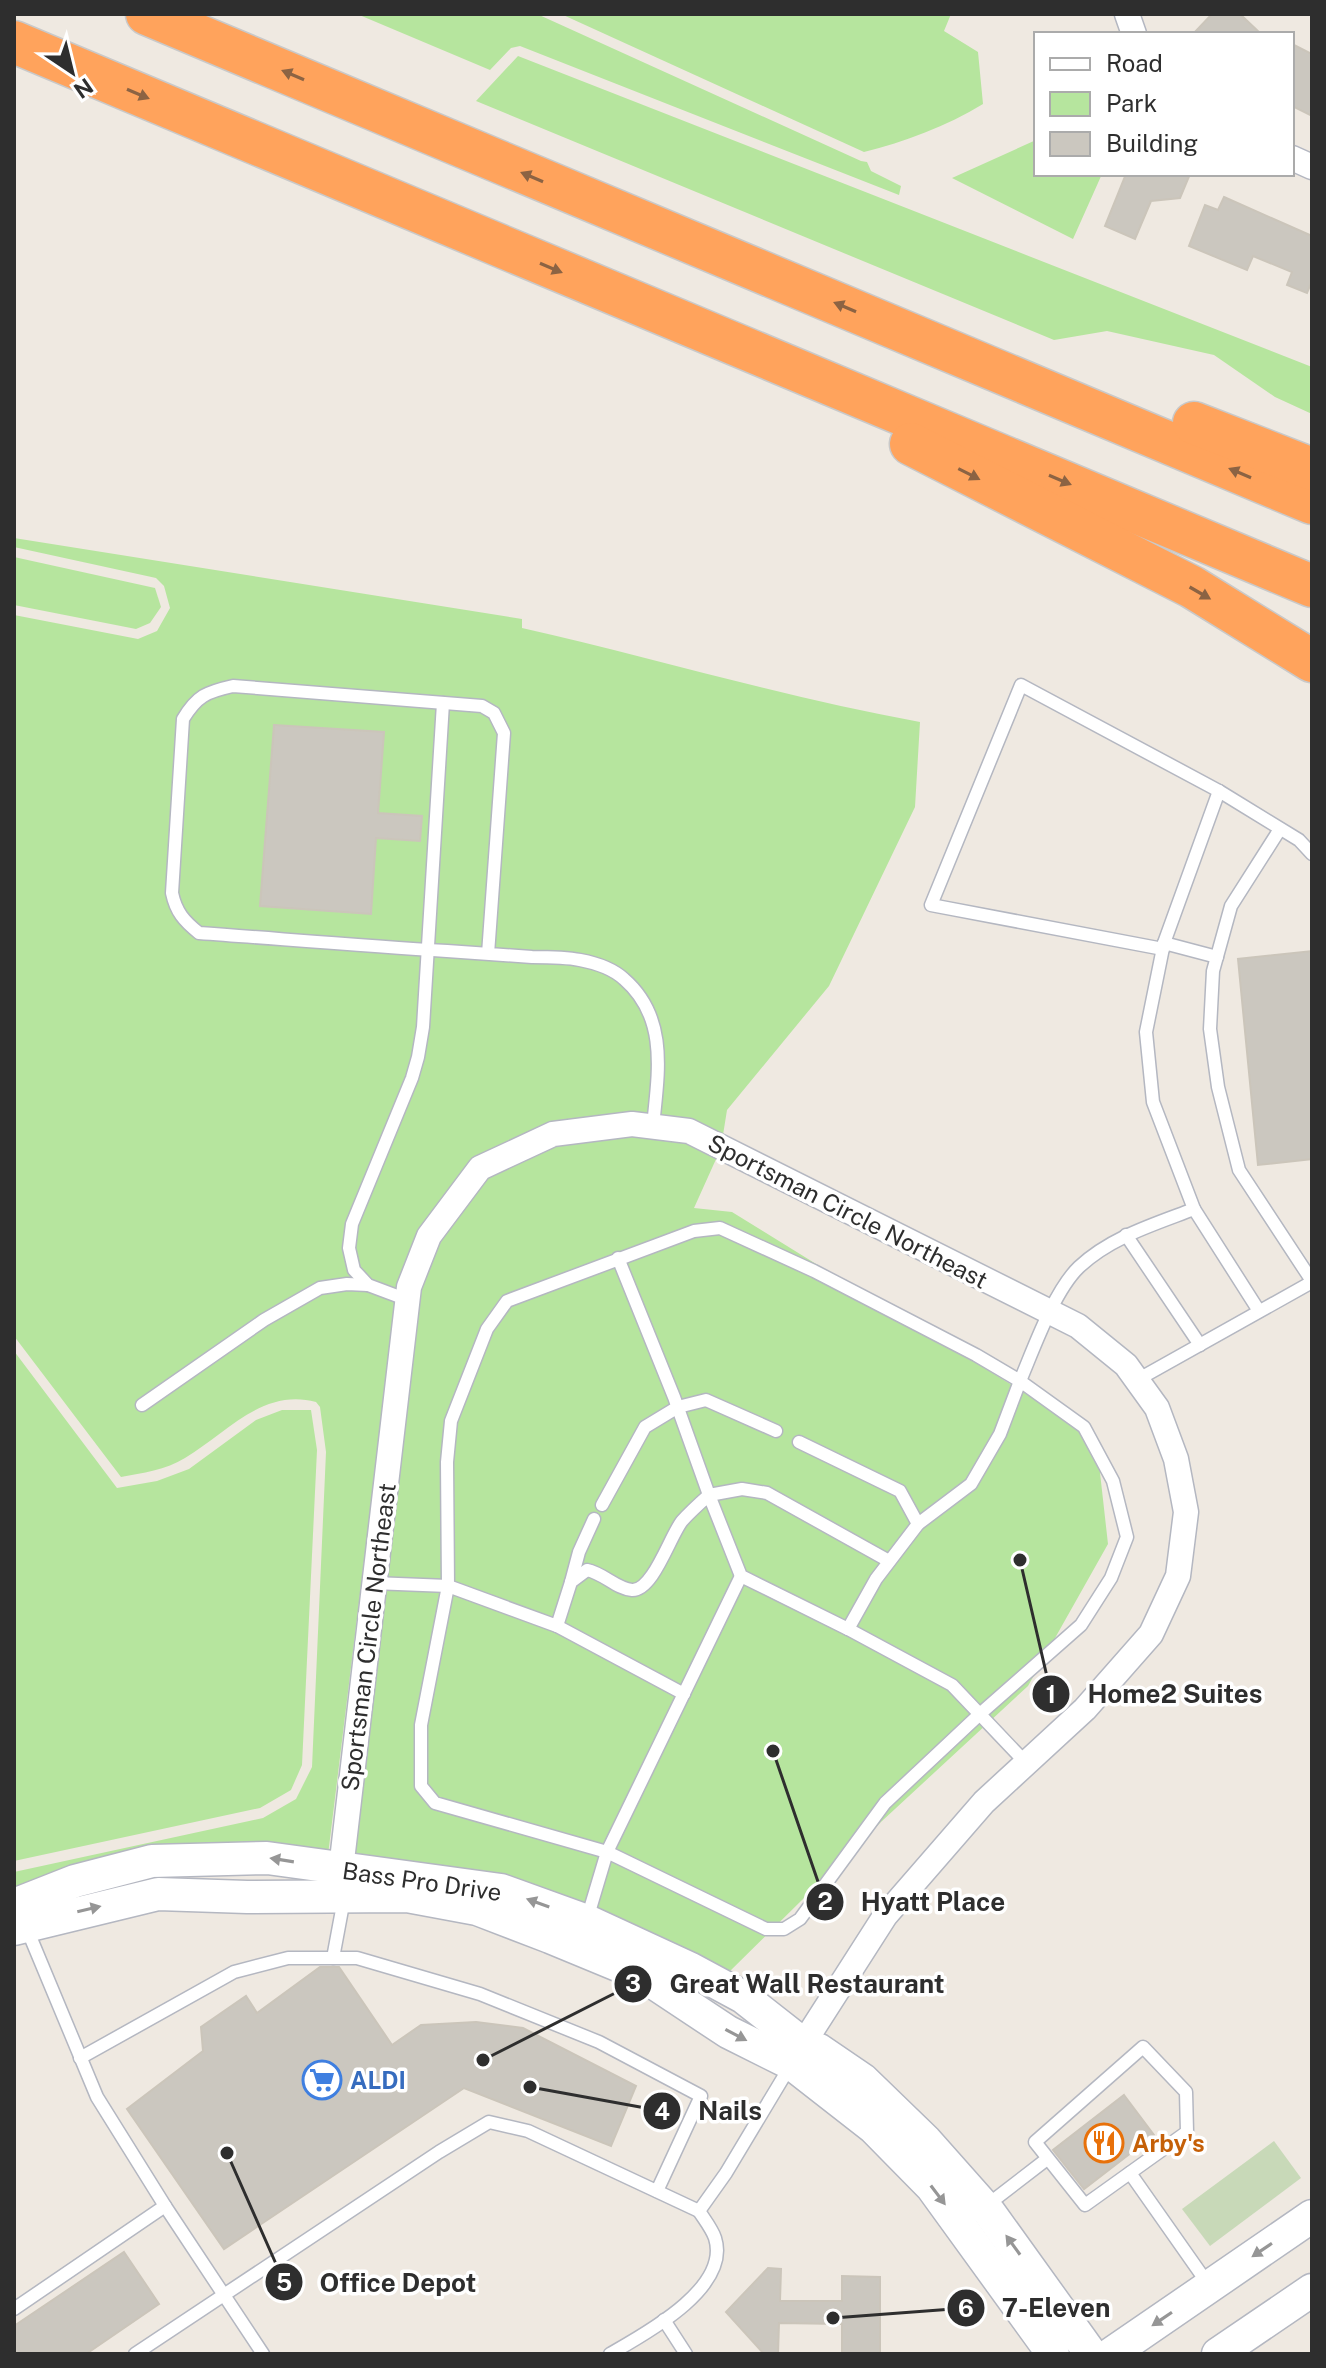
<svg xmlns="http://www.w3.org/2000/svg" width="1326" height="2368" font-family="'Public Sans',sans-serif">
	<rect width="100%" height="100%" fill="#efe9e1"/>
	<g fill="#b6e59e">
		<polygon points="357,14 537,14 861,161 867,162 871,171 901,186 899,195 520,46 511,48 490,70"/>
		<path d="M561 14H951L944 31 978 52 983 104C947 126 904 142 864 152Z"/>
		<polygon points="518,56 1312,367 1312,414 1275,397 1214,355 1107,331 1054,340 476,101"/>
		<polygon points="1036,140 1036,174 1102,174 1073,239 952,178"/>
		<path d="M14 538 522 619V628C655 658 786 698 920 722L915 807 829 986 727 1110 723 1135 689 1118 632 1112 547 1123 471 1160 420 1228 398 1284 328 1855 14 1891V1872L263 1818 296 1799 312 1767 326 1452 320 1407 316 1402C262 1388 227 1433 185 1458 166 1470 142 1473 121 1477L14 1336V615L138 639 157 631 170 608 164 586 156 578 14 547Z"/>
		<polygon points="14,557 155,588 161,607 150,623 136,629 14,605"/>
		<polygon points="633,1136 687,1142 717,1157 694,1208 732,1212 1096,1437 1108,1544 1028,1686 882,1821 726,1975 351,1858 421,1292 440,1243 488,1178 557,1146"/>
		<polygon points="14,1351 117,1488 157,1481 189,1469 256,1420 282,1410 311,1410 317,1450 302,1765 291,1790 260,1808 14,1861"/>
	</g>
	<polygon fill="#c8d9b8" points="1274,2141 1301,2178 1210,2246 1182,2209"/>
	<g fill="#cbc7bf" stroke="#cbc5ba" stroke-width="2">
		<polygon points="1212,14 1240,14 1261,34 1193,34"/>
		<polygon points="1292,44 1312,54 1312,116 1292,106"/>
		<polygon points="1126,174 1190,174 1180,198 1151,201 1135,239 1105,226"/>
		<polygon points="1224,197 1312,236 1312,281 1307,293 1287,285 1292,272 1253,256 1247,270 1189,246 1205,205 1218,210"/>
		<polygon points="274,725 384,732 378,813 422,816 420,841 376,838 371,914 260,906"/>
		<polygon points="1312,951 1312,1159 1258,1165 1238,959"/>
		<polygon points="320,1967 339,1967 392,2045 421,2025 476,2022 523,2028 636,2086 611,2146 464,2088 224,2249 127,2109 203,2051 201,2027 246,1996 257,2013"/>
		<polygon points="1124,2095 1154,2135 1084,2189 1053,2150"/>
		<polygon points="124,2252 159,2304 86,2354 14,2354 14,2326"/>
		<polygon points="768,2268 781,2269 780,2301 842,2301 842,2276 880,2277 880,2354 842,2354 842,2324 779,2323 778,2354 764,2354 726,2312"/>
	</g>
	<g fill="none" stroke-linecap="round" stroke-linejoin="round">
		<g stroke="#b4b7c1" stroke-width="15">
			<g id="lane">
				<polyline points="1280,829 1231,906 1213,971 1210,1029 1218,1087 1239,1170 1312,1281"/>
				<polyline points="1164,943 1217,957"/>
				<polyline points="1163,949 931,905 1021,685 1219,791"/>
				<path d="M488 954 504 733 494 713 482 706 233 686C206 692 197 696 183 719L172 893C176 912 184 921 199 933 282 939 364 946 447 951 475 953 504 955 532 957 548 957 565 957 580 960 596 963 612 968 624 979 669 1018 658 1074 653 1126"/>
				<polyline points="1194,1209 1259,1311"/>
				<polyline points="1126,1235 1200,1345"/>
				<polyline points="618,1258 674,1397 709,1495 742,1489 767,1493 889,1561"/>
				<polyline points="408,1300 368,1285 354,1270 349,1248 352,1224 412,1078 418,1057 423,1027 443,703"/>
				<polyline points="1137,1380 1312,1282"/>
				<polyline points="142,1405 264,1320 320,1288 347,1284 368,1285"/>
				<polyline points="799,1442 900,1491 918,1524"/>
				<polyline points="602,1505 645,1427 678,1407 706,1400 776,1431"/>
				<polyline points="571,1582 579,1552 594,1519"/>
				<path d="M373 1583 448 1586 557 1626 571 1582 587 1570C603 1573 617 1589 632 1590 653 1591 670 1536 682 1521 690 1512 700 1503 709 1495L741 1576 848 1629 876 1579 918 1524 971 1484 1000 1434 1020 1381 1084 1427 1113 1481 1127 1537 1111 1578 1081 1625 981 1713 885 1803 800 1919 784 1929H766L607 1852 435 1803 421 1786V1725L448 1586 447 1462 451 1421 487 1329 507 1301 694 1231 720 1228 814 1271 976 1355 1020 1381C1034 1348 1054 1291 1079 1267 1111 1237 1155 1224 1194 1209L1153 1102 1146 1032 1164 943 1219 791 1299 840 1312 854"/>
				<polyline points="557,1626 684,1694"/>
				<polyline points="848,1629 952,1685 1026,1763"/>
				<polyline points="587,1919 607,1852 741,1576"/>
				<polyline points="333,1958 344,1899"/>
				<polygon points="1143,2047 1186,2092 1187,2132 1085,2205 1035,2142"/>
				<polyline points="80,2058 234,1972 288,1958 357,1958 480,1994 599,2042 701,2096 657,2191"/>
				<polyline points="1130,2173 1208,2284"/>
				<polyline points="165,2206 263,2354"/>
				<polyline points="986,2206 1047,2159"/>
				<polyline points="14,2309 165,2206 97,2097 27,1929"/>
				<polyline points="664,2320 686,2354"/>
				<polyline points="135,2354 439,2152 489,2122 528,2131 699,2211"/>
				<path d="M610 2354C645 2334 731 2288 715 2238 712 2229 704 2219 699 2211L726 2173 792 2063"/>
			</g>
		</g>
		<g stroke="#b4b7c1" stroke-width="27">
			<g id="street">
				<polyline points="1127,14 1134,34"/>
				<polyline points="1292,158 1312,167"/>
				<polyline points="342,1882 341,1869 409,1287 429,1236 480,1168 553,1134 632,1124 689,1131 1078,1326 1126,1365 1157,1408 1176,1459 1186,1512 1178,1576 1151,1634 1085,1709 984,1802 885,1916 803,2044"/>
			</g>
		</g>
		<g stroke="#b4b7c1" stroke-width="35">
			<g id="secondary">
				<polyline points="14,1905 75,1881 152,1861 267,1858 501,1890 587,1921 691,1969 743,1997 803,2044 819,2050 863,2080 926,2141 989,2212 1091,2354"/>
				<polyline points="14,1929 158,1894 247,1897 407,1896 477,1909 550,1937 642,1975 728,2032 792,2064 874,2128 932,2187 1053,2354"/>
				<polyline points="1111,2354 1312,2216"/>
				<polyline points="1218,2354 1312,2290"/>
			</g>
		</g>
		<g stroke="#c9c9c9" stroke-width="45">
			<g id="highway">
				<polyline points="147,14 1312,503"/>
				<polyline points="14,42 1312,586"/>
				<polyline points="1194,423 1312,469"/>
				<polyline points="911,444 1192,587 1312,661"/>
			</g>
		</g>
		<use href="#lane" stroke="#fff" stroke-width="12"/>
		<use href="#street" stroke="#fff" stroke-width="24"/>
		<use href="#secondary" stroke="#fff" stroke-width="32"/>
		<use href="#highway" stroke="#ffa35c" stroke-width="42"/>
	</g>
	<defs><path id="oneway-solid" d="M-6-.8H1V-3.2L6.5 0L1 3.2V.8H-6Z" transform="scale(2)"/></defs>
	<g fill="#8c6343">
		<use href="#oneway-solid" transform="translate(293 75) rotate(-157)"/>
		<use href="#oneway-solid" transform="translate(138 94) rotate(23)"/>
		<use href="#oneway-solid" transform="translate(532 177) rotate(-157)"/>
		<use href="#oneway-solid" transform="translate(551 268) rotate(23)"/>
		<use href="#oneway-solid" transform="translate(845 307) rotate(-157)"/>
		<use href="#oneway-solid" transform="translate(1240 473) rotate(-157)"/>
		<use href="#oneway-solid" transform="translate(969 474) rotate(27)"/>
		<use href="#oneway-solid" transform="translate(1060 480) rotate(23)"/>
		<use href="#oneway-solid" transform="translate(1200 593) rotate(30)"/>
	</g>
	<g fill="#969696">
		<use href="#oneway-solid" transform="translate(282 1860) rotate(-171)"/>
		<use href="#oneway-solid" transform="translate(538 1903) rotate(-160)"/>
		<use href="#oneway-solid" transform="translate(89 1909) rotate(-13)"/>
		<use href="#oneway-solid" transform="translate(736 2035) rotate(28)"/>
		<use href="#oneway-solid" transform="translate(938 2195) rotate(53)"/>
		<use href="#oneway-solid" transform="translate(1013 2245) rotate(-126)"/>
		<use href="#oneway-solid" transform="translate(1262 2250) rotate(146)"/>
		<use href="#oneway-solid" transform="translate(1162 2319) rotate(146)"/>
	</g>
	<defs>
		<g id="supermarket-ring" transform="scale(2)"><circle r="9.5" fill="#fff" stroke="#3f7fe0" stroke-width="1.5"/><path d="M-6-5.5h2.5l.6 2H6L4.5 2H-2.5L-4.4-4H-6ZM-1.5 3.2a1.3 1.3 0 1 0 .1 0ZM3 3.2a1.3 1.3 0 1 0 .1 0Z" fill="#3f7fe0"/></g>
		<g id="restaurant-ring" transform="scale(2)"><circle r="9.5" fill="#fff" stroke="#e8710a" stroke-width="1.5"/><path d="M-5-6h1v4h1v-4h1v4h1v-4h1v5L-1.5 .5V6h-2V.5L-5-1ZM5-6V6H3V1.5H1.5Q1.5-4 5-6Z" fill="#e8710a"/></g>
	</defs>
	<g fill-rule="evenodd">
		<use href="#supermarket-ring" x="322" y="2080"/>
		<use href="#restaurant-ring" x="1104" y="2143"/>
	</g>
	<g text-anchor="middle" dominant-baseline="central" stroke-width="7" stroke-linejoin="round" paint-order="stroke">
		<g font-size="24" fill="#2e2e2e" stroke="#fff">
			<text transform="translate(848 1211) rotate(27)">Sportsman Circle Northeast</text>
			<text transform="translate(368 1637) rotate(-83)">Sportsman Circle Northeast</text>
			<text transform="translate(422 1881) rotate(8)">Bass Pro Drive</text>
		</g>
		<g font-size="24" font-weight="bold" fill="#366cbe" stroke="#fff" text-anchor="start">
			<text x="350" y="2080">ALDI</text>
		</g>
		<g font-size="24" font-weight="bold" fill="#c56008" stroke="#fff" text-anchor="start">
			<text x="1132" y="2143">Arby's</text>
		</g>
	</g>
	<path fill="none" stroke="#2e2e2e" stroke-width="3" d="M1020 1560L1051 1694M773 1751L825 1902M483 2060L633 1984M530 2087L662 2111M227 2153L284 2282M833 2318L966 2308"/>
	<g fill="#2e2e2e" stroke="#fff" stroke-width="3">
		<circle cx="1020" cy="1560" r="8"/>
		<circle cx="773" cy="1751" r="8"/>
		<circle cx="483" cy="2060" r="8"/>
		<circle cx="530" cy="2087" r="8"/>
		<circle cx="227" cy="2153" r="8"/>
		<circle cx="833" cy="2318" r="8"/>
		<circle cx="1051" cy="1694" r="20"/>
		<circle cx="825" cy="1902" r="20"/>
		<circle cx="633" cy="1984" r="20"/>
		<circle cx="662" cy="2111" r="20"/>
		<circle cx="284" cy="2282" r="20"/>
		<circle cx="966" cy="2308" r="20"/>
	</g>
	<g font-size="24" text-anchor="middle" font-weight="bold" fill="#fff">
		<text x="1051" y="1703">1</text>
		<text x="825" y="1910">2</text>
		<text x="633" y="1992">3</text>
		<text x="662" y="2120">4</text>
		<text x="284" y="2291">5</text>
		<text x="966" y="2317">6</text>
	</g>
	<g font-size="26" text-anchor="middle" font-weight="bold" fill="#2e2e2e" stroke="#fff" stroke-width="7" stroke-linejoin="round" paint-order="stroke">
		<text x="1175" y="1703">Home2 Suites</text>
		<text x="933" y="1911">Hyatt Place</text>
		<text x="807" y="1993">Great Wall Restaurant</text>
		<text x="730" y="2120">Nails</text>
		<text x="398" y="2292">Office Depot</text>
		<text x="1056" y="2317">7-Eleven</text>
	</g>
	<rect width="1326" height="2368" fill="none" stroke="#2e2e2e" stroke-width="32"/>
	<rect x="1034" y="32" width="260" height="144" fill="#ffffff" stroke="#ababab" stroke-width="2"/>
	<rect x="1050" y="58" width="40" height="12" fill="#ffffff" stroke="#ababab" stroke-width="2"/>
	<text x="1106" y="72" font-size="24" fill="#2e2e2e">Road</text>
	<rect x="1050" y="92" width="40" height="24" fill="#b6e59e" stroke="#ababab" stroke-width="2"/>
	<text x="1106" y="112" font-size="24" fill="#2e2e2e">Park</text>
	<rect x="1050" y="132" width="40" height="24" fill="#cbc7bf" stroke="#ababab" stroke-width="2"/>
	<text x="1106" y="152" font-size="24" fill="#2e2e2e">Building</text>
	<g transform="translate(72 72) rotate(145)" stroke="#ffffff" stroke-width="6" paint-order="stroke">
	<path d="M0-6L14 30L0 20L-14 30Z" fill="#2e2e2e"/>
	<text y="-12" font-size="22" font-weight="bold" text-anchor="middle" fill="#2e2e2e">N</text>
	</g>
</svg>
